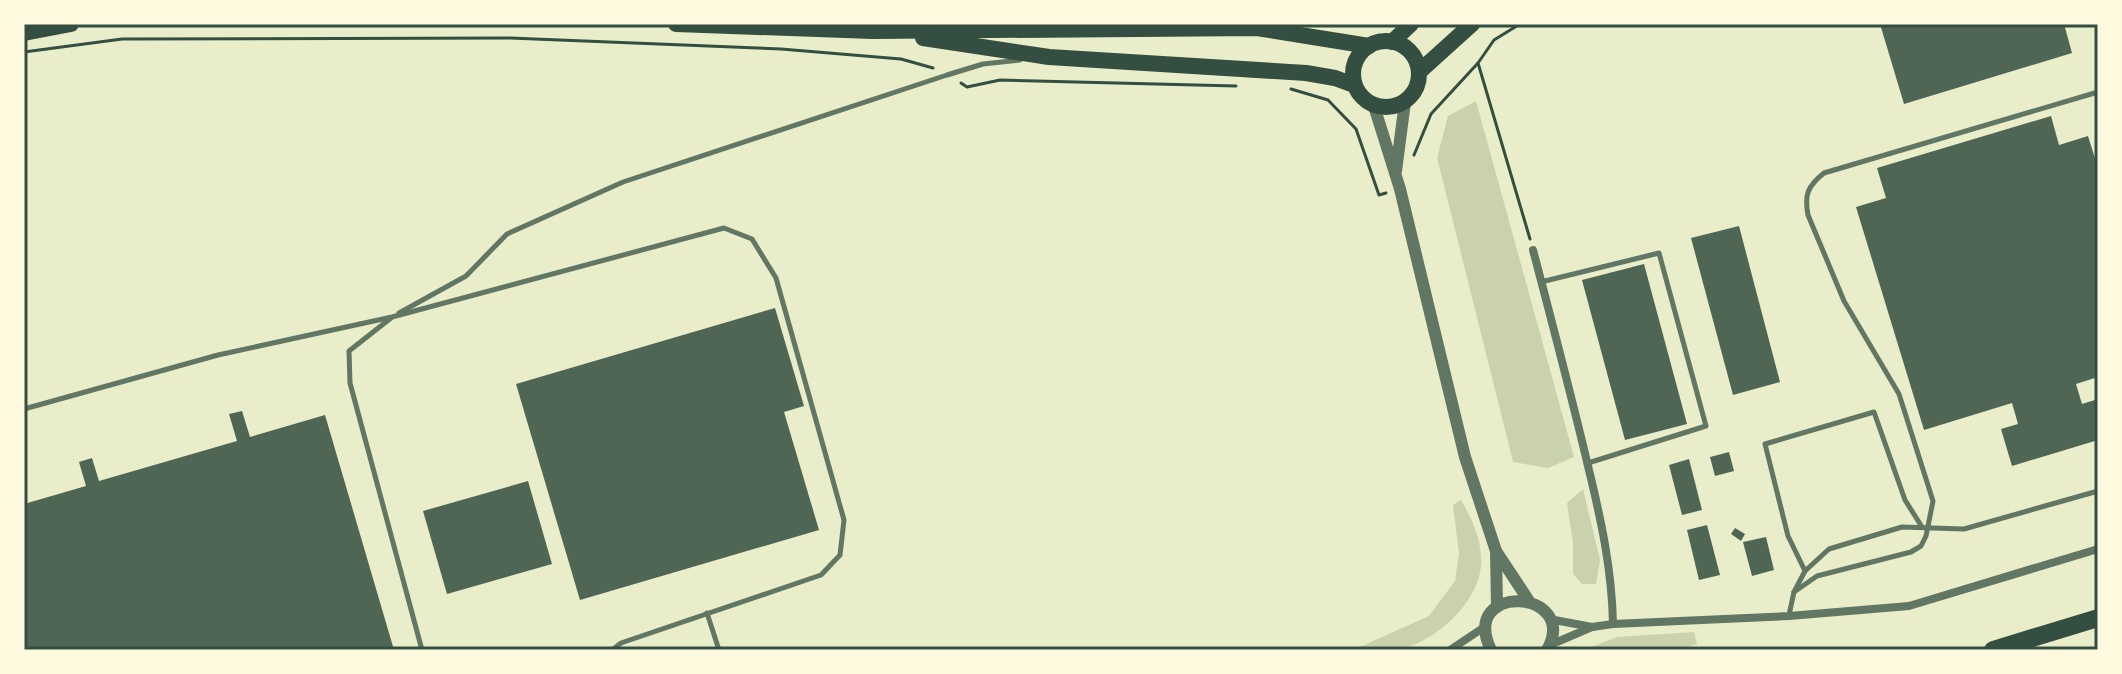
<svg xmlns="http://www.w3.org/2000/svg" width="2122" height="674" font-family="'Noto Serif',serif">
	<rect width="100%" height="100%" fill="#e9edc9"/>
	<g fill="#cad2ad">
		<polygon points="1476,101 1574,457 1548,468 1513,462 1437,158 1448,116"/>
		<polygon points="1583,489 1600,560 1596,584 1582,584 1573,574 1573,543 1567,503"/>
		<path d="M1461 500C1471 518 1480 535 1481 557 1484 598 1439 639 1402 649 1388 653 1368 650 1353 650L1429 616 1455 581 1459 553 1453 505Z"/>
		<polygon points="1694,632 1697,644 1679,650 1584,650 1617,637"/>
	</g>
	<g fill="#4f6655">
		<polygon points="1880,24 2064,24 2072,53 1904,104"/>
		<polygon points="2051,116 2059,145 2088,136 2098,168 2098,377 2076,384 2082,404 2098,399 2098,440 2012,466 2001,429 2018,424 2012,403 1924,430 1856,207 1886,198 1877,168"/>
		<polygon points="1739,226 1780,382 1733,395 1691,238"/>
		<polygon points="1644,264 1687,424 1625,440 1582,280"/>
		<polygon points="775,308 804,406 784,412 819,530 580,600 516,384"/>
		<polygon points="242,411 250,437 325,415 394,650 24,650 24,504 86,486 79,462 92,458 99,481 237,441 229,414"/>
		<polygon points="1729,452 1734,471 1715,476 1710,457"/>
		<polygon points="1689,459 1702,510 1682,515 1669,465"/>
		<polygon points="528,481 552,564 447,594 423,511"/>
		<polygon points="1707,525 1720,575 1699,580 1687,530"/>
		<polygon points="1735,528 1745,534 1741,541 1731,534"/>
		<polygon points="1766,537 1774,570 1752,576 1743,542"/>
	</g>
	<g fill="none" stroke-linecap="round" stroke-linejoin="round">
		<g stroke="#344e41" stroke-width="3">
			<polyline points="24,52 122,39 510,38 781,49 901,59 933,68"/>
			<polyline points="1478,63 1530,239"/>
			<polyline points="961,83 967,87 1000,80 1236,86"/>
			<polyline points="1291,89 1328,100 1356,129 1379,195 1386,193"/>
			<polyline points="1414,155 1431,114 1478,63 1494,40 1520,24"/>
		</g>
		<g stroke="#617663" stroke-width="5">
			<polyline points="1541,282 1659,253 1706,426 1588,463"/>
			<polyline points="399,313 466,276 507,234 623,182 947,75 983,64 1020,60"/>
			<polyline points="391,318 349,351 350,383 422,650"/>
			<polyline points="24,409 218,355 392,317 724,228 752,239 776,278 844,520 840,555 821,575 621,643 612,650"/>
			<polyline points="1805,571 1788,536 1765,444 1874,412 1905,500 1922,527"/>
			<path d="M1794 592 1817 576 1911 552 1921 546 1926 536 1933 501 1899 394 1844 301 1808 215C1804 194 1808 186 1824 173L2098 92"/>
			<polyline points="707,613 719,650"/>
			<polyline points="1789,615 1794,592 1805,571 1829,549 1902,527 1964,529 2098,491"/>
		</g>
		<g stroke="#617663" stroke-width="8">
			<path d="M1533 250C1552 322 1571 394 1588 466 1601 519 1612 570 1613 624"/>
			<polyline points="1549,619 1592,627"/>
			<polyline points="1550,645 1592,627 1613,624 1789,616 1909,606 2098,549"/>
			<polyline points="1450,650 1486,626"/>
		</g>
		<g stroke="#617663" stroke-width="12">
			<polyline points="1374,106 1400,189 1465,457 1496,551 1529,601"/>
			<polyline points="1396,171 1405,102"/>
			<polyline points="1496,551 1497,607"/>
			<path d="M1491 650C1458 581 1581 589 1547 650"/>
		</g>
		<g stroke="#344e41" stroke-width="16">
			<polyline points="676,24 873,31 1257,28 1369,46"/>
			<polyline points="24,33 71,24"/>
			<polyline points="923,38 1049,57 1306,73 1335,78 1354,85"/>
			<circle cx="1386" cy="74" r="33"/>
			<polyline points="1392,42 1411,24"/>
			<polyline points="1420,71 1472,24"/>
		</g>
		<polyline stroke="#344e41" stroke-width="18" points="1993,650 2098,618"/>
	</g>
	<rect width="2122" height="674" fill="none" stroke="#fefae0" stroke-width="52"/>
	<rect x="26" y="26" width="2070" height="622" fill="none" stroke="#344e41" stroke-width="3"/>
</svg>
